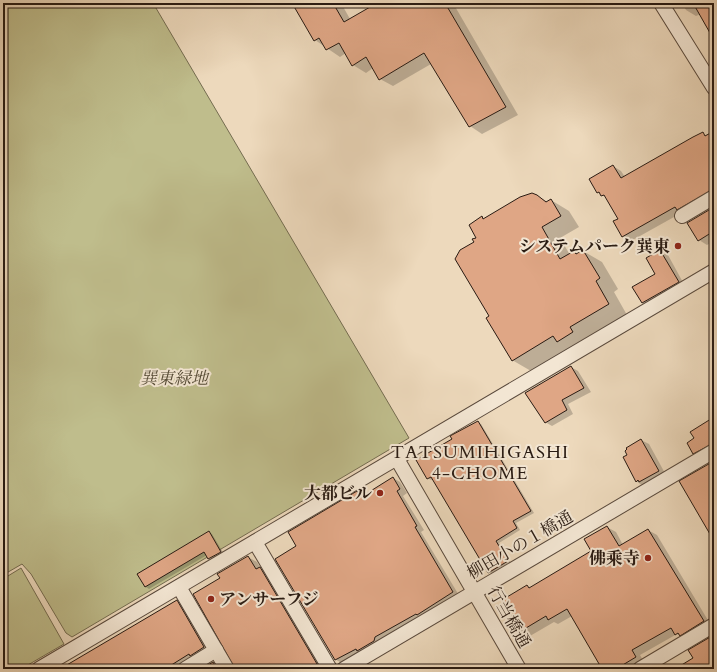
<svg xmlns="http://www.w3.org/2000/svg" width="717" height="672" font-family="Cardo,'Noto Serif JP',serif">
	<rect width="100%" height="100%" fill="#edd9bc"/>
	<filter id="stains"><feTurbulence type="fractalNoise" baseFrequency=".005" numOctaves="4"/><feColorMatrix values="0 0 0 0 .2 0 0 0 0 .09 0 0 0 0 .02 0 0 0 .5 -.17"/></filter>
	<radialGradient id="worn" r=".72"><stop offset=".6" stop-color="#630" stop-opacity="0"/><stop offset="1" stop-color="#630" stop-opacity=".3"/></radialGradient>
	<g fill="#bfbd8c" stroke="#746c50">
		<polygon points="3,3 153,3 409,438 72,637 66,633 31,574 22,564 3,575"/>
		<polygon points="21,568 64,644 21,669 3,669 3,579"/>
	</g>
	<g fill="#0003">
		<polygon points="293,3 341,3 350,19 379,3 453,3 518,115 482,134 470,126 431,64 393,86 380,79 373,68 366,73 353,65 346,53 340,57 315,40"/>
		<polygon points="682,3 714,3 714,47 709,38 713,36 701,14 696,16 686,10"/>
		<polygon points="714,132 714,197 683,212 631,241 623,236 619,219 607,198 598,192 613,166 621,171 625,177 703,134 707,136"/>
		<polygon points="537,196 548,202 551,200 569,211 579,227 560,238 570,255 574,252 578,254 583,251 602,262 618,289 614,292 627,315 576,352 569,348 531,371 512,360 491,316 475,242 482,218 485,219"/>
		<polygon points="714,207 714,241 707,245 699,240"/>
		<polygon points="660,251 668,255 685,286 650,306 643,302 656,275"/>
		<polygon points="571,367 578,371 591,392 568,404 573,414 552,426 545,422"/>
		<polygon points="478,422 481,424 534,513 516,523 520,530 499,543 511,563 492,574 488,572 434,479 431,480 428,478 453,440"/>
		<polygon points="714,423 714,454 704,459 694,453"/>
		<polygon points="641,440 649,444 666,475 643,486 636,481 629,455"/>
		<polygon points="393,478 400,482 407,493 403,496 424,530 421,532 460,597 343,664 335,659 297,547 357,492 364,496"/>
		<polygon points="607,527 616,532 623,545 648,530 657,535 712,627 685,639 677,634 640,655 644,662 633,669 604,669 572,616 558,624 554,622 530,636 521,631 527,586 531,588 593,551"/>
		<polygon points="209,532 212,534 224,554 212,560 207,555 149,589 146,587 139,574"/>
		<polygon points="248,557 257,562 261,569 269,573 325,669 236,669 221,578"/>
		<polygon points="177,601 185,606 213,652 188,669 57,669 67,664 69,665"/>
		<polygon points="213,663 222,669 203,669"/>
	</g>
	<g fill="#dfa685" stroke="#291b13">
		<polygon points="292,3 333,3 344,22 377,3 445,3 506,107 469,127 424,53 379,80 366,57 352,66 339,43 326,50 319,38 314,41"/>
		<polygon points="693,3 714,3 714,40"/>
		<polygon points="714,131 714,189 677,210 675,207 622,237 613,221 618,219 604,195 601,196 599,192 597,193 589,179 613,165 621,178 693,137 703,132 705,136"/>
		<polygon points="532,193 537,195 546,202 551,199 561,216 542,227 560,259 574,251 576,254 583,250 600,278 596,281 609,304 570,327 573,332 557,342 553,336 512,361 486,318 489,316 455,259 460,250 474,242 472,239 476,238 469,225 482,216 483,219 520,197"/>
		<polygon points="714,207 714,231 698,241 687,223"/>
		<polygon points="660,250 679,282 642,303 632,287 655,274 646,258"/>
		<polygon points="571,366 584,388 562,400 567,410 545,423 525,393"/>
		<polygon points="714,417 714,443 693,454 687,443 694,438 690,432"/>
		<polygon points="478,421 531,511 513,521 517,528 496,541 508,561 488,573 431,477 427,479 416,460 452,439 450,436"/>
		<polygon points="641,439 659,471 639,482 638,480 636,482 623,457 627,455 625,451 627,449 626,448"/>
		<polygon points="714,461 714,541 679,481"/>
		<polygon points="393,477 400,489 397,491 417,526 415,527 453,592 417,615 416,614 375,637 374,641 357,651 356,649 335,660 275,559 296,546 288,532 357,491 361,497"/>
		<polygon points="607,526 619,546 648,529 704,621 680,636 678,633 675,635 671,628 632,650 636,657 616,669 602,669 567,609 548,620 546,616 521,631 502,600 527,585 529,588 591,551 584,539"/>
		<polygon points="209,531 221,552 208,559 204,552 145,587 137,574"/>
		<polygon points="248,556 256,569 260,567 320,669 235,669 193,594 220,578 217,574"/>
		<polygon points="177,600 204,647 190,656 189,654 165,669 60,669"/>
		<polygon points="712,636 714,638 714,669 675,669 693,658 688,650"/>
		<polygon points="213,662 217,669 211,669 208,665"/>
	</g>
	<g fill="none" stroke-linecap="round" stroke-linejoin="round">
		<g stroke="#5a4a3d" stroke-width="16">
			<g id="street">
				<polyline points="661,3 714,88"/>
				<polyline points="682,216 714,197"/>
				<polyline points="397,459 519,669"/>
				<polyline points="255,542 330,669"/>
				<polyline points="179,587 227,669"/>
				<polyline points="39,669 714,271"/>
				<polyline points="185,669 216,650"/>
				<polyline points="344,669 714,451"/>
				<polyline points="640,669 714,625"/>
			</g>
		</g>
		<use href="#street" stroke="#f3e6d3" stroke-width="14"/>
	</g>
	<g fill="#8f2418" stroke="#f3e6d3" stroke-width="1.5">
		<circle cx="678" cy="246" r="4"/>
		<circle cx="380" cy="493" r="4"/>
		<circle cx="648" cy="558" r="4"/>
		<circle cx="211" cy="599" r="4"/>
	</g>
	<g text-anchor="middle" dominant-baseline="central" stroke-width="4" stroke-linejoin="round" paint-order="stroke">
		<g font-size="17" font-weight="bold" fill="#291b13" stroke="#f3e6d3" text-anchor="end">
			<text x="670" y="246">システムパーク巽東</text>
			<text x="372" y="493">大都ビル</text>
			<text x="640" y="558">佛乘寺</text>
			<text x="219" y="599" text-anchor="start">アンサーフジ</text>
		</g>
		<g font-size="17" font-style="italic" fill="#564c37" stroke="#f3e6d3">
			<text x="174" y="378">巽東緑地</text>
		</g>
		<g font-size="17" fill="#291b13" stroke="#f3e6d3">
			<text transform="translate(520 545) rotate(-30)">柳田小の１橋通</text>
			<text transform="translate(509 617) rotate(60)">行当橋通</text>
		</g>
		<g font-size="18" letter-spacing="1" fill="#291b13" stroke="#f3e6d3">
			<text x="480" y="452">TATSUMIHIGASHI<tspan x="480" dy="21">4-CHOME</tspan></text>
		</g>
	</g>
	<rect width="717" height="672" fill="none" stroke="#edd9bc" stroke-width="16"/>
	<rect x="4" y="4" width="709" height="664" fill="none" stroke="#291b13" stroke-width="2"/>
	<rect x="8" y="8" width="701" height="656" fill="none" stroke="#291b13"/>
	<rect width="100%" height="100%" filter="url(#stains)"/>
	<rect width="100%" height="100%" fill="url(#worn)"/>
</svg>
